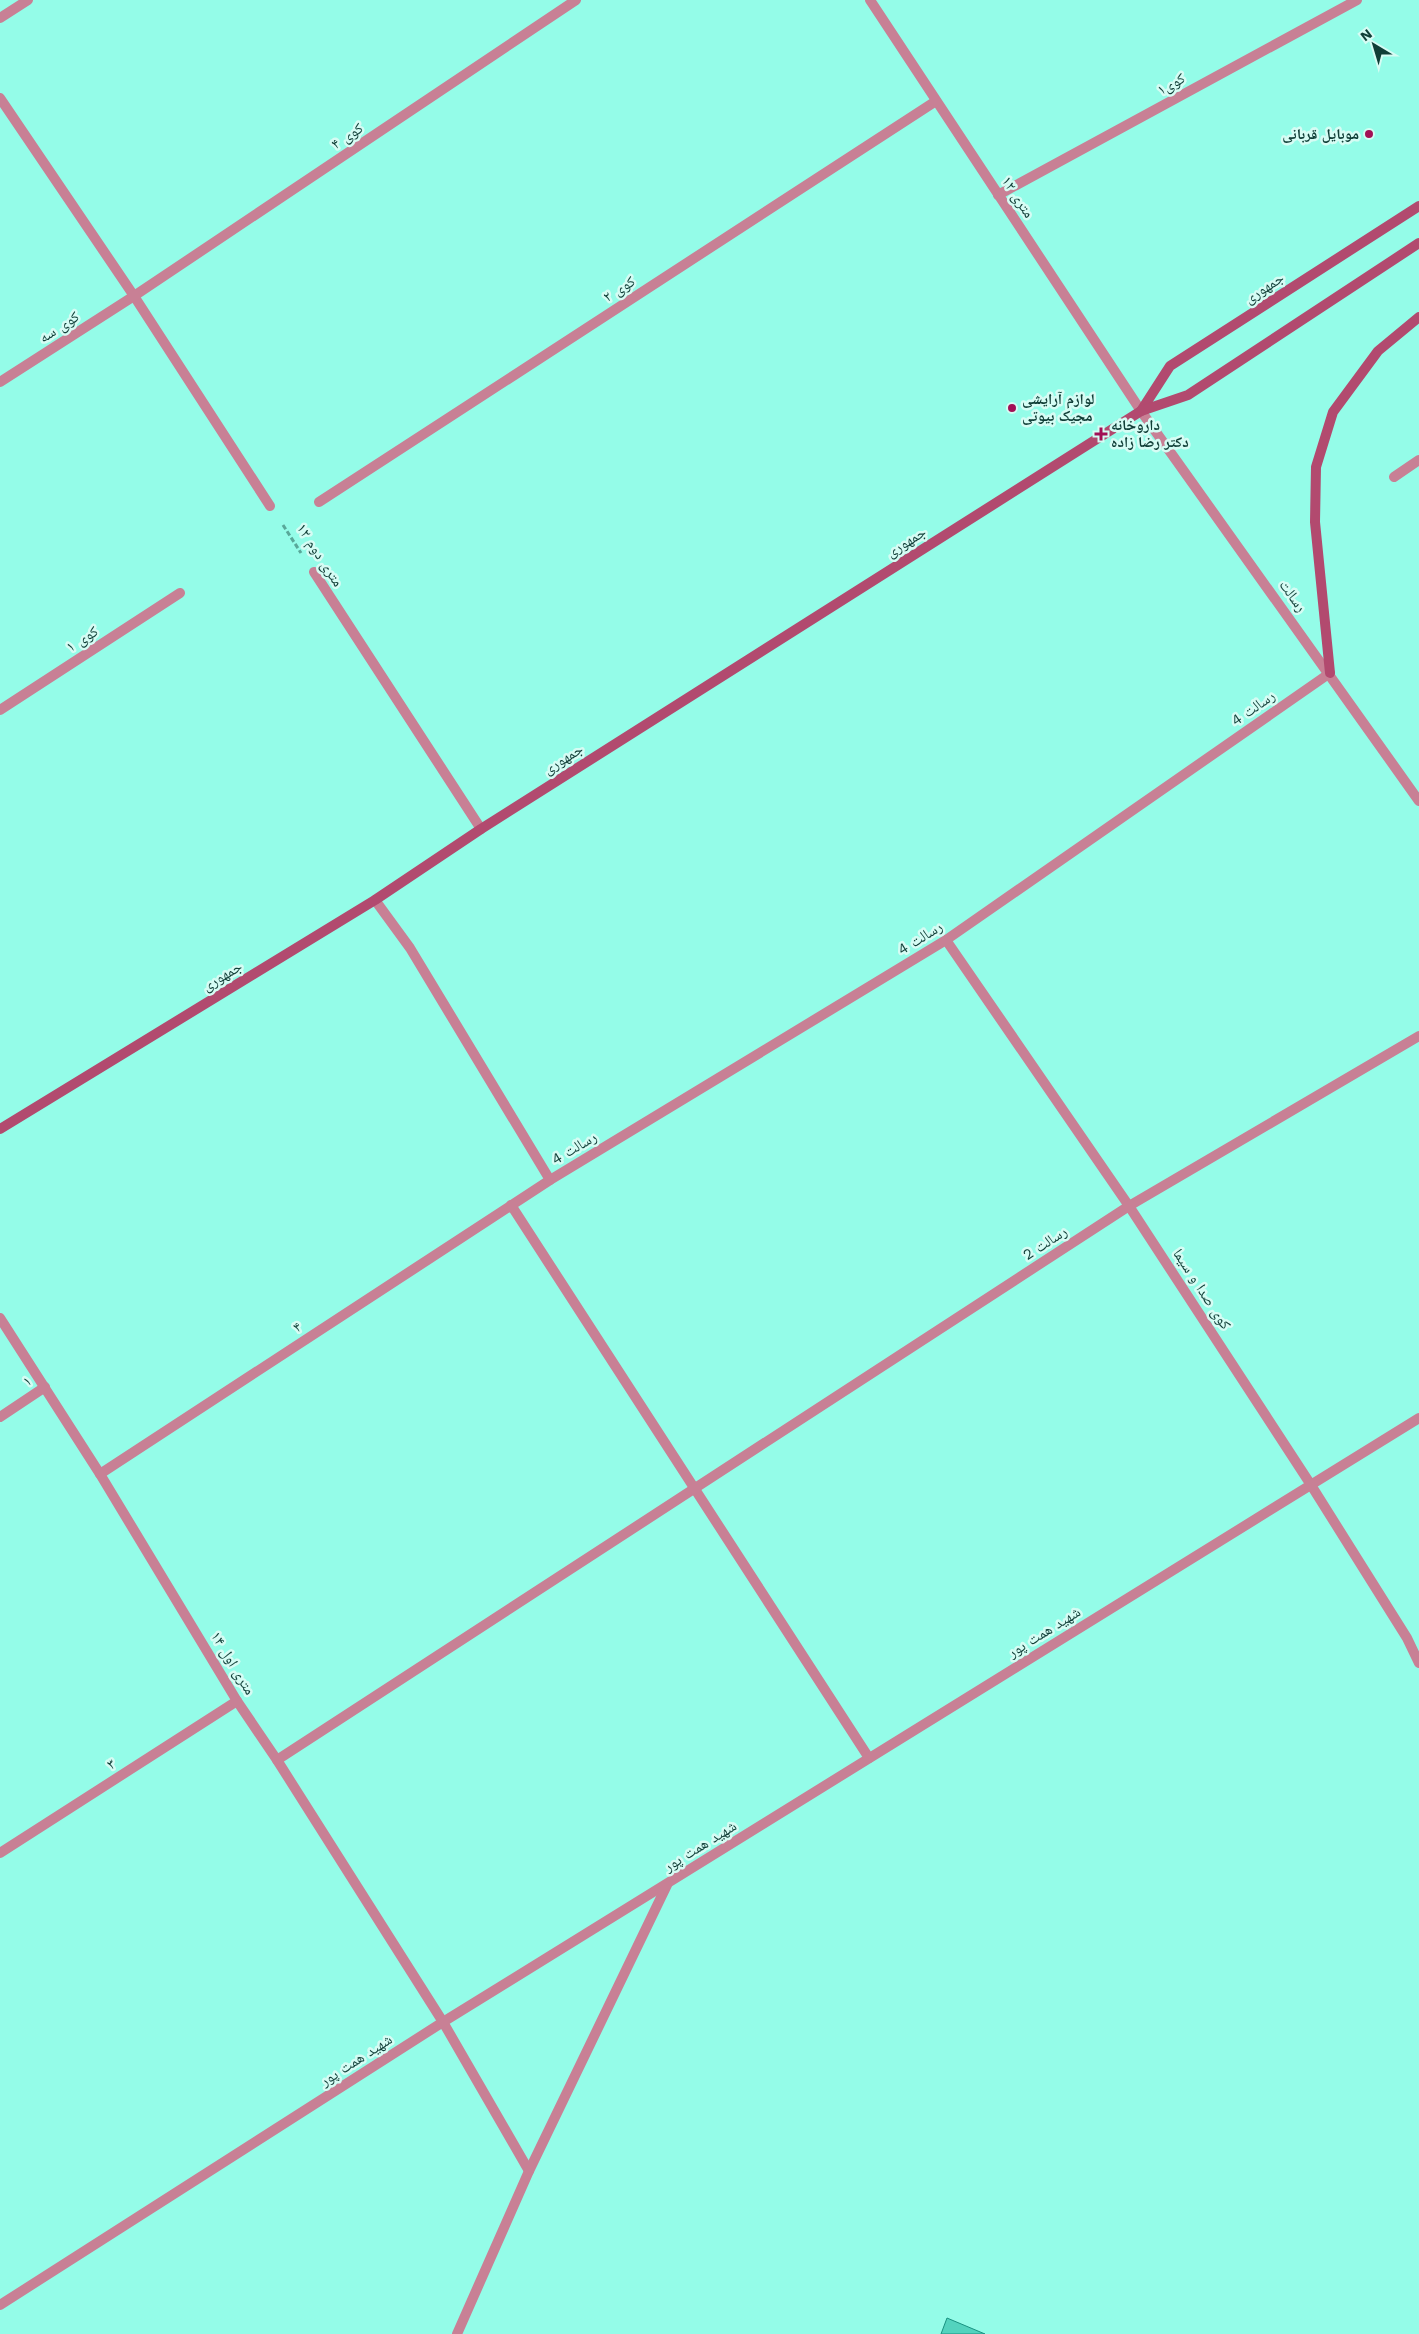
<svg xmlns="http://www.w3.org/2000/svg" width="1419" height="2334" font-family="'Work Sans','Noto Naskh Arabic',sans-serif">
	<rect width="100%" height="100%" fill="#94fce8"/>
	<polygon fill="#53d3be" stroke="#199180" points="947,2318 985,2334 941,2334"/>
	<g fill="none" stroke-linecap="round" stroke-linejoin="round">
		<polyline stroke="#59a899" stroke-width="3" stroke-dasharray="5 2.5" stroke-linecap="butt" points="283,525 301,553"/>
		<g stroke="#c88095" stroke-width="10">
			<polyline points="870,0 1141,411"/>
			<polyline points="0,18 28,0"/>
			<polyline points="0,98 134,296 270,506"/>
			<polyline points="998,195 1357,0"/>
			<polyline points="0,382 134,296 576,0"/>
			<polyline points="1394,477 1419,460"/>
			<polyline points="319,502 936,101"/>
			<polyline points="314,572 481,829"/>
			<polyline points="0,710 180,593"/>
			<polyline points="375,900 410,948 550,1180"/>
			<polyline points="946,940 1129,1206 1311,1485 1407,1638 1419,1663"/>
			<polyline points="511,1205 869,1758"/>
			<polyline points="0,1318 100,1474 237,1701 277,1760 443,2022 529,2171"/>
			<polyline points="0,1417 45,1387"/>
			<polyline points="100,1474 550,1180 946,940 1330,673"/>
			<polyline points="277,1760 1129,1206 1419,1036"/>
			<polyline points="0,1853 237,1701"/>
			<polyline points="0,2305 443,2022 1419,1418"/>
			<polyline points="457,2334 529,2171 667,1885"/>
		</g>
		<polyline stroke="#c88095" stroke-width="10" points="1141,411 1419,801"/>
		<g stroke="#b24a6f" stroke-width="10">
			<polyline points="1141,411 1170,366 1419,206"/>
			<polyline points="1330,673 1315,522 1316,467 1333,412 1378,351 1419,317"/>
			<polyline points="0,1129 375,900 481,829 1141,411 1188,395 1419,243"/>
		</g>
	</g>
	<g fill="#a21055" stroke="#d6fcf4" stroke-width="2">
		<circle cx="1369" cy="134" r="5"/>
		<circle cx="1012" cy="408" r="5"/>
		<path d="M1098.5 426.5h5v5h5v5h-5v5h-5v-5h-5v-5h5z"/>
	</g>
	<g text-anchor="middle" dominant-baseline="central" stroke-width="5" stroke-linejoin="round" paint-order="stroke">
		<g font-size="15" fill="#103e37" stroke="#d6fcf4">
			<text transform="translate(1171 84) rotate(-29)">کوی۱</text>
			<text transform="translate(347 136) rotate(-34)">کوی ۴</text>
			<text transform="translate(1018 197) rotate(57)">۱۲ متری</text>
			<text transform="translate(1264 288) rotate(-33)">جمهوری</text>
			<text transform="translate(619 289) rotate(-33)">کوی ۲</text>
			<text transform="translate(59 327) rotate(-33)">کوی سه</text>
			<text transform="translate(906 542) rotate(-32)">جمهوری</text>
			<text transform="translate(320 555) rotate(57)">۱۲ متری دوم</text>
			<text transform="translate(1293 596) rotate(54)">رسالت</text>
			<text transform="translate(82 639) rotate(-33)">کوی ۱</text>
			<text transform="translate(1253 708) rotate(-35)">رسالت 4</text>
			<text transform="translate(563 759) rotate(-32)">جمهوری</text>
			<text transform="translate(920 938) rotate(-32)">رسالت 4</text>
			<text transform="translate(222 976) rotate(-31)">جمهوری</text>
			<text transform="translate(574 1148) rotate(-31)">رسالت 4</text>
			<text transform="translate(1045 1243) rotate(-33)">رسالت 2</text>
			<text transform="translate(1202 1289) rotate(57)">کوی صدا و سیما</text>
			<text transform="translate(297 1327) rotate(-33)">۴</text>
			<text transform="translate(27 1381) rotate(-34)">۱</text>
			<text transform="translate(1044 1632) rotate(-32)">شهید همت پور</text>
			<text transform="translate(233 1663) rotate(59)">۱۴ متری اول</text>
			<text transform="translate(111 1764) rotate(-33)">۳</text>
			<text transform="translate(700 1846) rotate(-32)">شهید همت پور</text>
			<text transform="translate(356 2060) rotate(-33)">شهید همت پور</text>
		</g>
		<g font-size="15" font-weight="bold" fill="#103e37" stroke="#d6fcf4" text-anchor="start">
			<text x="1359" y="134" text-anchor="end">موبایل قربانی</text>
			<text x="1022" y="399">لوازم آرایشی<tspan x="1022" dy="17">مجیک بیوتی</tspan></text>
			<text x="1111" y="425">داروخانه<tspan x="1111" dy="17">دکتر رضا زاده</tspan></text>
		</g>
	</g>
	<g transform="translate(1374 45) rotate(322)" stroke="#d6fcf4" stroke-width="4" paint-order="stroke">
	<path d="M0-4L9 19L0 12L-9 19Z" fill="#103e37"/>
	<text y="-8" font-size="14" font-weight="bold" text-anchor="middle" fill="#103e37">N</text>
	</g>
</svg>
